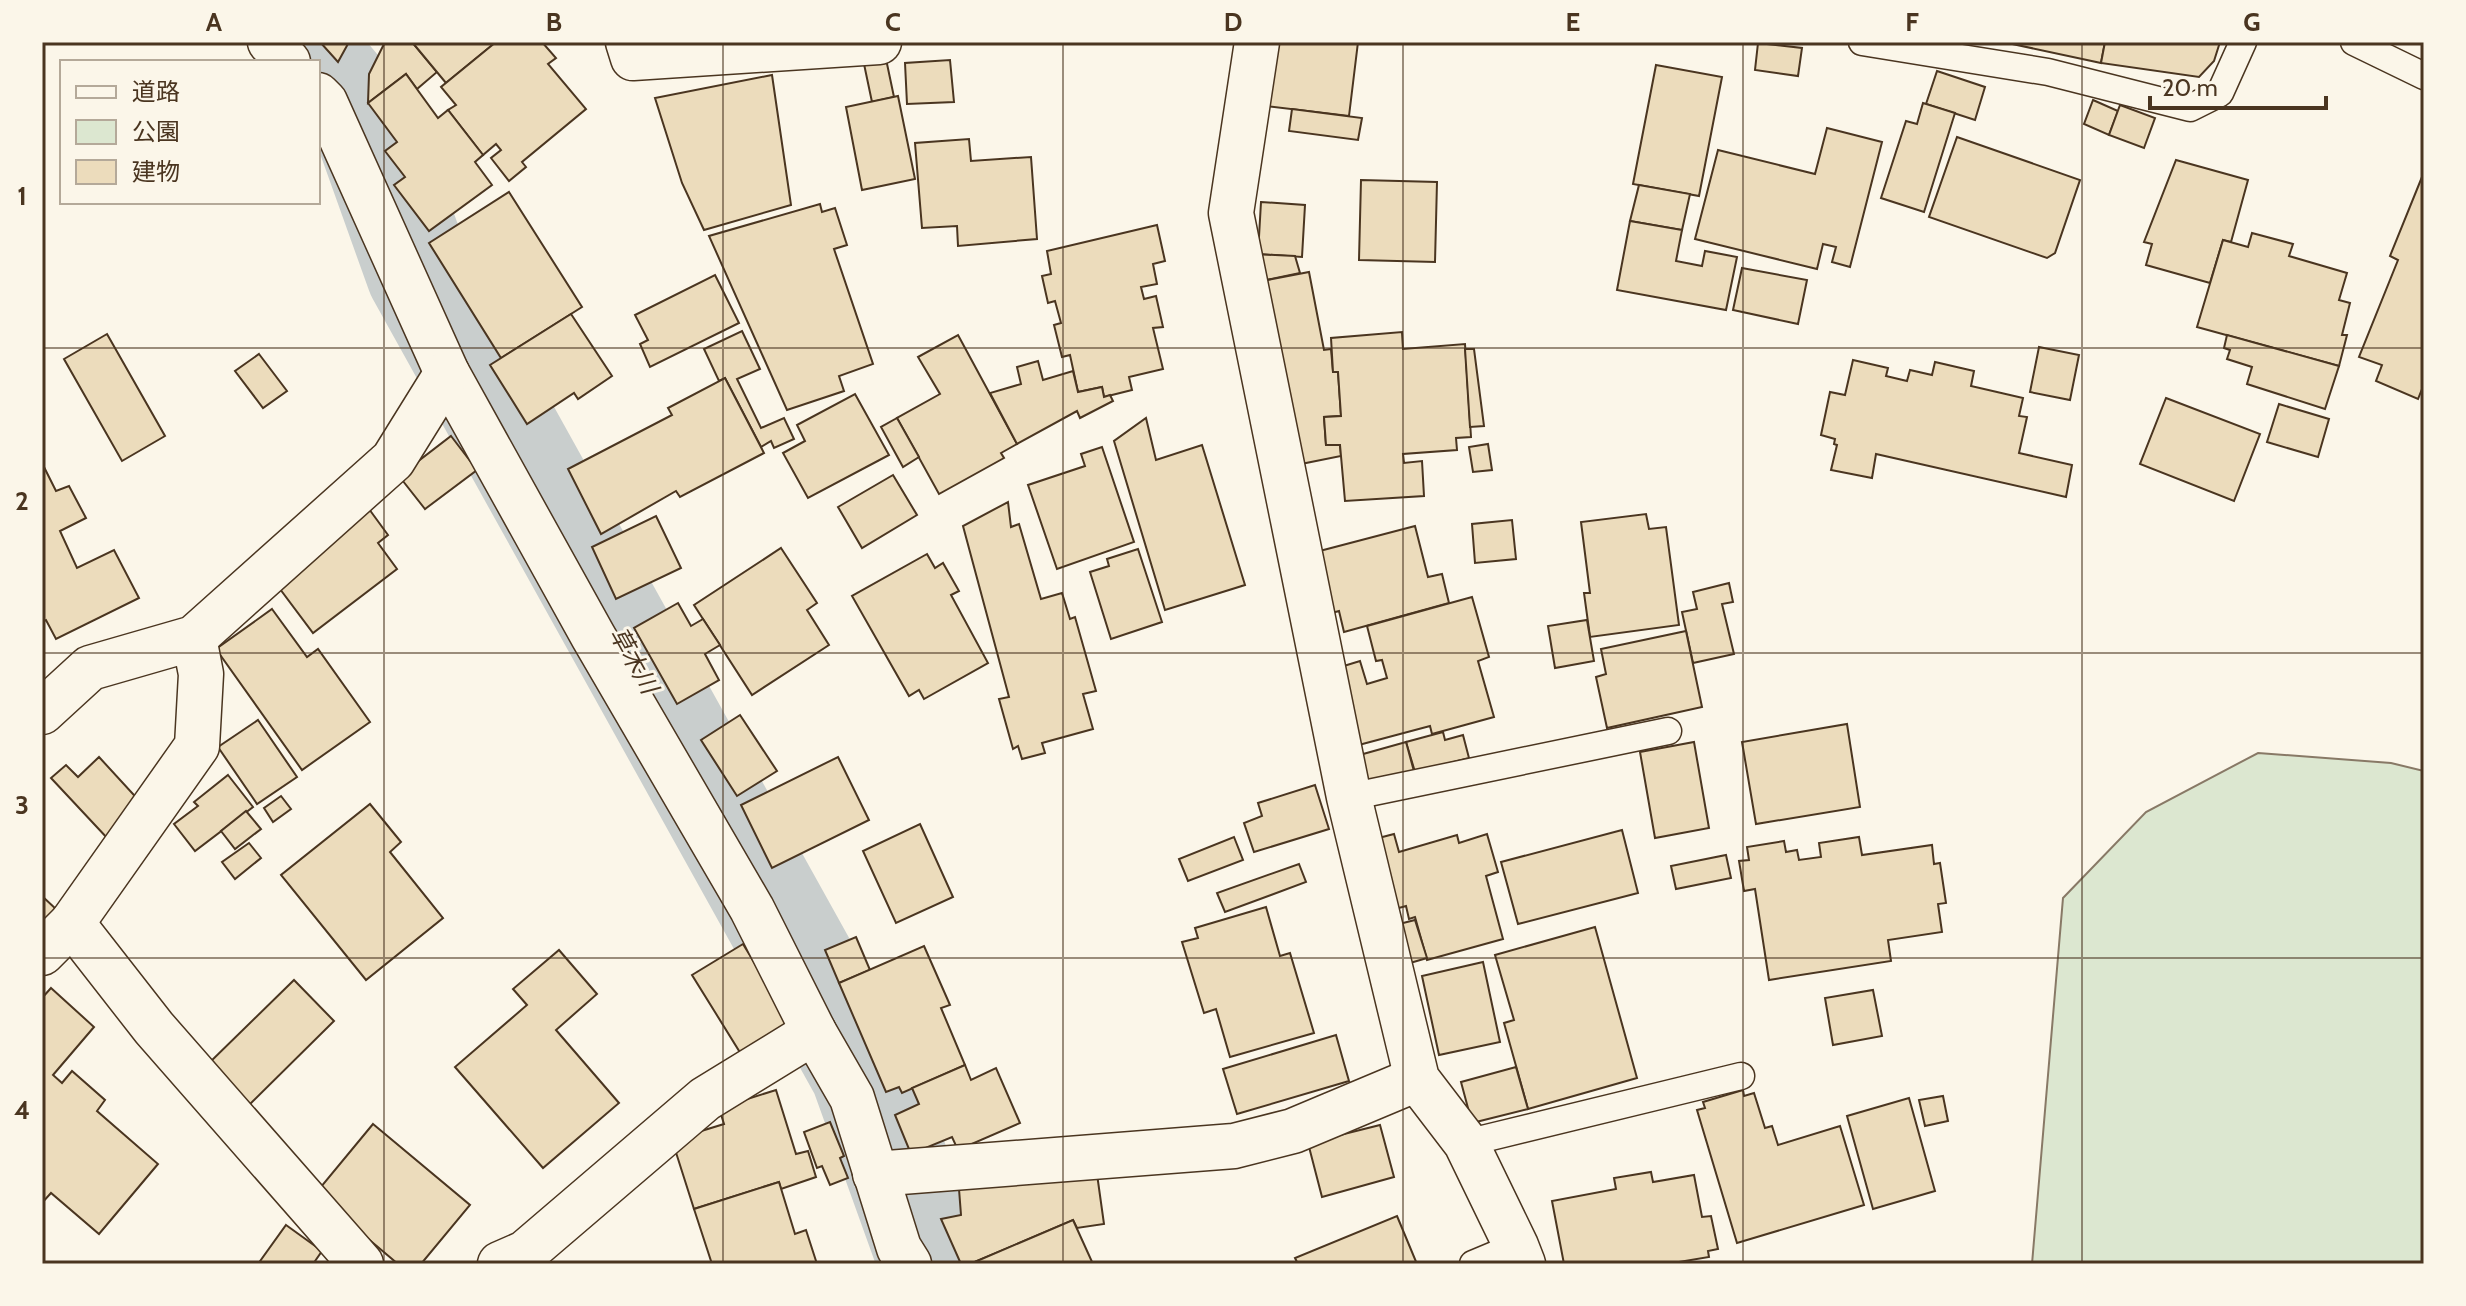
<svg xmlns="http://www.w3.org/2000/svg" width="2466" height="1306" font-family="Cabin,'Noto Sans JP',sans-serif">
	<rect width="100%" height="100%" fill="#fbf6e9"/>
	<polygon fill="#dce7d0" stroke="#887966" stroke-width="2" points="2258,753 2391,763 2424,771 2424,1264 2032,1264 2063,898 2146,812"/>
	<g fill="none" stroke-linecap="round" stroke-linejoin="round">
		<polyline stroke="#c9cecd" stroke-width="106" points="318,66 365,122 419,273 863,1072 932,1264"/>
	</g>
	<g fill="#ecdcbc" stroke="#4a3520" stroke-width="2">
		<polygon points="320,42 349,42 338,62"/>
		<polygon points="385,42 412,42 437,72 417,89 406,74 368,103 369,74"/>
		<polygon points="412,42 496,42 446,83"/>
		<polygon points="496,42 542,42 556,58 548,64 586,109 522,162 526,167 509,181 491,158 501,150 496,144 483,155 448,110 456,105 441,87"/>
		<polygon points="1274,42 1358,42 1349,116 1266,106"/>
		<polygon points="2003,42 2105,42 2101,63"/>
		<polygon points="2105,42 2220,42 2214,61 2199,77 2101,63"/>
		<polygon points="1758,43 1802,48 1798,76 1755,70"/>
		<polygon points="886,59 894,97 872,102 864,64"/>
		<polygon points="950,60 954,102 907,104 905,63"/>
		<polygon points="1656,65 1722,77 1699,196 1633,184"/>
		<polygon points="1937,71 1985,87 1975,120 1926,104"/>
		<polygon points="406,74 438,118 448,110 483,155 475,162 492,185 429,231 394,185 405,177 385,151 397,142 368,103"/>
		<polygon points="772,75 791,205 704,230 682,183 655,98"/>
		<polygon points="898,96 915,179 862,190 846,107"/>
		<polygon points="2093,100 2118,111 2109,135 2084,124"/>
		<polygon points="1923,103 1955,113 1924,212 1881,198 1906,121 1917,124"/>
		<polygon points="2120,105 2155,118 2144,148 2109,135"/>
		<polygon points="1292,109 1362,118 1358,140 1289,131"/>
		<polygon points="1827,128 1882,142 1850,267 1832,262 1836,247 1823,244 1817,269 1695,239 1718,150 1815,174"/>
		<polygon points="1957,137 2080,180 2055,253 2047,258 1929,217"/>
		<polygon points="969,139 971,161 1031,157 1037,239 958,246 957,226 922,228 915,143"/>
		<polygon points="2176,160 2248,180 2231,242 2223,240 2210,283 2146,265 2152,244 2144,242"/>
		<polygon points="2424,172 2424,384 2418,399 2376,381 2382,365 2359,357 2398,260 2390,256"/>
		<polygon points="1361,180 1437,182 1435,262 1359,260"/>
		<polygon points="1639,185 1690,194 1682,230 1630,221"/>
		<polygon points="509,192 582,307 501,358 429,243"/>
		<polygon points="1261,202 1305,205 1302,257 1258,254"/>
		<polygon points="820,204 822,212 835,208 847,245 834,249 873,364 839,376 844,391 787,410 709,236"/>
		<polygon points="1630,221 1682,230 1676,261 1702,266 1705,251 1737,257 1726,310 1617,290"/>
		<polygon points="1157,225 1165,261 1153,264 1157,284 1141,287 1144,299 1156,296 1163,327 1153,328 1163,369 1129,377 1132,390 1104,397 1102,387 1078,392 1070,355 1062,357 1054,325 1061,323 1055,301 1048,303 1042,276 1051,274 1047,251"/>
		<polygon points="2252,233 2293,244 2289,256 2347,273 2339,300 2350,303 2342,335 2347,335 2339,366 2197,327 2223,240 2248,247"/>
		<polygon points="1253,254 1295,256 1300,273 1257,282"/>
		<polygon points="1742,268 1807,280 1798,324 1733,310"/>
		<polygon points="1309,272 1324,350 1331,349 1333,372 1338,372 1341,416 1324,417 1326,445 1340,445 1341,456 1296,465 1257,282"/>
		<polygon points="715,275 739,323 650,367 640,344 648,340 635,315"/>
		<polygon points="571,314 612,376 578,399 574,393 527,424 490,365"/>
		<polygon points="742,331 760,369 737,379 761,428 784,418 794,439 774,448 771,441 761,447 725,378 719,381 704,349"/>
		<polygon points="1402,332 1403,349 1465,344 1471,437 1456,438 1457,450 1403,454 1404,463 1422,461 1424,496 1345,501 1340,445 1326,445 1324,417 1341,416 1338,372 1333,372 1331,338"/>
		<polygon points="107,334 165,436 122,461 64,359"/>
		<polygon points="958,335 1017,444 1001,453 1004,458 939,494 897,418 940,394 918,357"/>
		<polygon points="2227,335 2339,366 2325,409 2247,384 2252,367 2227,359 2230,350 2224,348"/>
		<polygon points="2039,347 2079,355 2070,400 2030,392"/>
		<polygon points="1465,349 1474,349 1484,426 1470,427"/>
		<polygon points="259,354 287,391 263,408 235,371"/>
		<polygon points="1853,360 1888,368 1886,376 1907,381 1910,370 1932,375 1935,362 1974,371 1971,386 2023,398 2019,416 2027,417 2019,453 2072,465 2066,497 1876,454 1872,478 1831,470 1837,445 1834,444 1835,439 1821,435 1830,392 1845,395"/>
		<polygon points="1038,361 1043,380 1073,371 1078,392 1102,387 1104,397 1110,395 1113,401 1080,418 1077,411 1017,444 990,393 1021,384 1017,367"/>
		<polygon points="725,378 764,453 680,497 676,491 601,534 568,469 672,415 668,408"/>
		<polygon points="855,394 889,455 808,498 783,453 805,441 797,425"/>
		<polygon points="2166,398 2260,434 2234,501 2140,464"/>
		<polygon points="2279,404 2329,419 2318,457 2267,442"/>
		<polygon points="897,418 919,457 903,467 881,427"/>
		<polygon points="1146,418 1156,460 1202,445 1245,585 1165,610 1114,441"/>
		<polygon points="451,436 477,470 425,509 399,476"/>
		<polygon points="1488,444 1492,470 1473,472 1469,447"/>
		<polygon points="1102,447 1134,542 1057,569 1028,485 1085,466 1081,454"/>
		<polygon points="42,463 56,491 69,486 86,518 60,531 77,568 114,550 139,598 56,639 46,620 42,622"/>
		<polygon points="893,475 917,515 862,548 838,507"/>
		<polygon points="1008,502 1011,527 1019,524 1041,599 1062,593 1070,619 1075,617 1096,691 1083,694 1093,729 1042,743 1045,753 1022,759 1018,746 1013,749 999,699 1009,697 963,526"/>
		<polygon points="369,509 388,535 378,543 397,569 313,633 274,581"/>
		<polygon points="1646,514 1649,529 1666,527 1679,625 1590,637 1584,593 1590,593 1581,522"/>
		<polygon points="656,516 681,568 616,599 592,547"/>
		<polygon points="1512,520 1516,559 1475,563 1472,524"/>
		<polygon points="1415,526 1428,577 1442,574 1449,603 1344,632 1339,611 1328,614 1312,553"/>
		<polygon points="781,548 817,603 807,610 829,645 752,695 694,605"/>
		<polygon points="1138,549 1162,622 1111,639 1090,572 1109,566 1107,559"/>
		<polygon points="927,554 935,568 943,563 959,591 951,595 988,663 924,699 919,690 909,696 852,596"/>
		<polygon points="1729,583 1733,602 1722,604 1734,654 1693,663 1682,612 1697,609 1693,592"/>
		<polygon points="1472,597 1489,657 1478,661 1494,717 1432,734 1430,726 1355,746 1334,669 1360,661 1367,684 1387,678 1382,660 1376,661 1367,626"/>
		<polygon points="678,603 691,626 703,619 720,645 705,654 719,680 677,704 634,628"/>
		<polygon points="272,609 307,657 318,649 370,722 302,770 216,649"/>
		<polygon points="1587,620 1594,661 1555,668 1548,626"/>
		<polygon points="1686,631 1702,707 1607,728 1596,677 1606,674 1601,649"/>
		<polygon points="740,715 777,771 737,796 701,740"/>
		<polygon points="258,720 297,777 257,804 218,747"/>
		<polygon points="1847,724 1860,807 1756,824 1742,742"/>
		<polygon points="1443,732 1445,740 1463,735 1469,758 1415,772 1406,742"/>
		<polygon points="1406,742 1415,775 1365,789 1356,756"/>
		<polygon points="1694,742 1709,828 1655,838 1640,752"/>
		<polygon points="99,757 144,806 109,840 51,778 66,765 78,777"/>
		<polygon points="838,757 869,820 772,868 741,805"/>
		<polygon points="228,775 253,807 195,851 174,824 198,806 194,802"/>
		<polygon points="1315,785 1329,829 1254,852 1244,823 1262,816 1258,803"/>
		<polygon points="281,796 291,809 273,822 264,808"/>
		<polygon points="370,804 401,842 390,852 443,918 366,980 281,875"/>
		<polygon points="246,811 261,829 235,849 221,831"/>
		<polygon points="920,824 953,897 896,923 863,851"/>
		<polygon points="1622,830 1638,893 1518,924 1501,862"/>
		<polygon points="1394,834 1399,852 1457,835 1459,843 1487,834 1498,872 1486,876 1503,939 1427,960 1415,917 1409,919 1406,906 1388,911 1367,841"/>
		<polygon points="1234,837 1243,860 1188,881 1179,859"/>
		<polygon points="1859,837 1862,855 1932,845 1934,864 1940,863 1946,903 1938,904 1942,932 1888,940 1891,961 1769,980 1755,889 1744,891 1739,861 1749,860 1747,847 1784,841 1786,852 1797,850 1799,860 1821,857 1819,843"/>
		<polygon points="249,843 261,858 235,879 222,862"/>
		<polygon points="1726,855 1731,878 1676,889 1671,866"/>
		<polygon points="1299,864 1306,882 1225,912 1217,893"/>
		<polygon points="42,896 57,910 42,925"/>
		<polygon points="1266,907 1280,956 1290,953 1314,1033 1230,1057 1216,1009 1204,1013 1182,942 1198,938 1195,928"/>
		<polygon points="1415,920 1427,958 1400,966 1399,924"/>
		<polygon points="1595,927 1637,1078 1528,1109 1504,1023 1514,1020 1495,955"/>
		<polygon points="856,937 870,970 839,983 825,950"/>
		<polygon points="743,944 791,1023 741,1054 692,975"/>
		<polygon points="924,946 950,1005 941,1008 965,1065 902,1093 899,1087 886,1092 839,983"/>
		<polygon points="559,950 597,994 556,1030 619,1103 543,1168 455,1067 527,1005 513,989"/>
		<polygon points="1483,962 1500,1042 1439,1055 1422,976"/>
		<polygon points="294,980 334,1021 247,1107 206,1066"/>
		<polygon points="51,988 94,1027 53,1075 62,1083 72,1071 105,1100 97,1111 158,1164 99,1234 51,1193 42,1203 42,998"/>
		<polygon points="1873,990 1882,1036 1833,1045 1825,998"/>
		<polygon points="1336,1035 1349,1081 1237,1114 1223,1069"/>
		<polygon points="965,1065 971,1080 996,1068 1020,1123 958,1150 952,1137 911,1154 895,1115 919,1104 912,1088"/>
		<polygon points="1516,1067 1528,1109 1472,1123 1461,1082"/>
		<polygon points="776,1090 796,1154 808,1151 816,1177 781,1189 779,1182 694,1209 672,1140 724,1124 719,1108"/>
		<polygon points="1743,1090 1744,1096 1754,1093 1765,1128 1772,1126 1778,1145 1840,1126 1864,1205 1737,1243 1697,1110 1705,1108 1703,1102"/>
		<polygon points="1943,1096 1948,1121 1925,1126 1919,1100"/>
		<polygon points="1909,1098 1935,1191 1873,1209 1847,1116"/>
		<polygon points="830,1122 844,1156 840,1158 848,1178 830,1185 822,1166 817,1168 804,1132"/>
		<polygon points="373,1124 470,1205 421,1264 398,1264 315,1194"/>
		<polygon points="1380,1125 1394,1177 1322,1197 1308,1143"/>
		<polygon points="1651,1172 1653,1182 1694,1175 1702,1217 1711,1216 1718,1249 1708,1251 1709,1257 1667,1264 1564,1264 1552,1201 1616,1189 1614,1178"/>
		<polygon points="1097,1174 1104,1224 1077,1228 1073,1220 970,1264 961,1264 941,1219 961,1215 959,1189"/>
		<polygon points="779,1182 795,1234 806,1230 817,1264 712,1264 694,1209"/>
		<polygon points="1397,1216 1417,1264 1298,1264 1295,1258"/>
		<polygon points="1073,1220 1093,1264 970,1264"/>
		<polygon points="286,1225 322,1251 313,1264 258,1264"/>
	</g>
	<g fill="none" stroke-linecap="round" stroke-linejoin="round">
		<g stroke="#4a3520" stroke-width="29">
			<g id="lane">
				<polyline points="1862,42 2048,72 2190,108 2220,93 2243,42"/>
				<polyline points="2354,42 2424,76"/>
				<polyline points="1349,797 1668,731"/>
				<polyline points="1466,1143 1741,1076"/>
				<polyline points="1473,1264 1516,1246"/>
			</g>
		</g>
		<g stroke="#4a3520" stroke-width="47">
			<g id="street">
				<polyline points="270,42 288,62"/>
				<polyline points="628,42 633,58 879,42"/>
				<polyline points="1257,42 1231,213 1349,797 1417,1079 1466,1143 1516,1246 1523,1264"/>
				<polyline points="318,95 325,102 447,373 593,636 752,909 814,1032 852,1098 899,1248 909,1264"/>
				<polyline points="42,712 90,668 194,638 393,460 447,373"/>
				<polyline points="72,923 154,1028 361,1264"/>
				<polyline points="42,953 72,923 197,746 201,674 194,638"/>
				<polyline points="875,1174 1234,1146 1293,1131 1417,1079"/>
				<polyline points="500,1264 525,1253 705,1099 814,1032"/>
			</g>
		</g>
		<use href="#lane" stroke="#fbf6e9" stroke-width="26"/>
		<use href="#street" stroke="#fbf6e9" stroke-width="44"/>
	</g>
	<path fill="none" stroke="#4a3520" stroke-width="2" stroke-opacity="0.55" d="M384 42V1264M723 42V1264M1063 42V1264M1403 42V1264M1743 42V1264M2082 42V1264M42 348H2424M42 653H2424M42 958H2424"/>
	<g text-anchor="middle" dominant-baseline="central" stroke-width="6" stroke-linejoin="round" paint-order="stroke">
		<g font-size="24" font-style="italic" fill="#4a3520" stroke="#fbf6e9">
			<text transform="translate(634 660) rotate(61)">草木川</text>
		</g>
	</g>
	<rect width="2466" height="1306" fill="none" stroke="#fbf6e9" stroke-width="88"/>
	<rect x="60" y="60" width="260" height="144" fill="#fbf6e9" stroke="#b4a999" stroke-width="2"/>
	<rect x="76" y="86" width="40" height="12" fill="#fbf6e9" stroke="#b4a999" stroke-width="2"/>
	<text x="132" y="100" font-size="24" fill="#4a3520">道路</text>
	<rect x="76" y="120" width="40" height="24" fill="#dce7d0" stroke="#b4a999" stroke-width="2"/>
	<text x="132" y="140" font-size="24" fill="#4a3520">公園</text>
	<rect x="76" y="160" width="40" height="24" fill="#ecdcbc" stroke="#b4a999" stroke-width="2"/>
	<text x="132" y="180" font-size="24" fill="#4a3520">建物</text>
	<path d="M2150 96v12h176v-12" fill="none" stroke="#4a3520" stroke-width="4"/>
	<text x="2162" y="96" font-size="24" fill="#4a3520" stroke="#fbf6e9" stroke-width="6" paint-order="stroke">20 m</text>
	<rect x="44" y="44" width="2378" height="1218" fill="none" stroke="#4a3520" stroke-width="3"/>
	<g font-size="26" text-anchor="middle" font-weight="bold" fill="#4a3520">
		<text x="214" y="31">A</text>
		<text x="554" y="31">B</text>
		<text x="893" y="31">C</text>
		<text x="1233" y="31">D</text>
		<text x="1573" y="31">E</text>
		<text x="1912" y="31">F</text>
		<text x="2252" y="31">G</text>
		<text x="22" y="205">1</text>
		<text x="22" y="510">2</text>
		<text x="22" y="814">3</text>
		<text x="22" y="1119">4</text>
	</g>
</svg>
